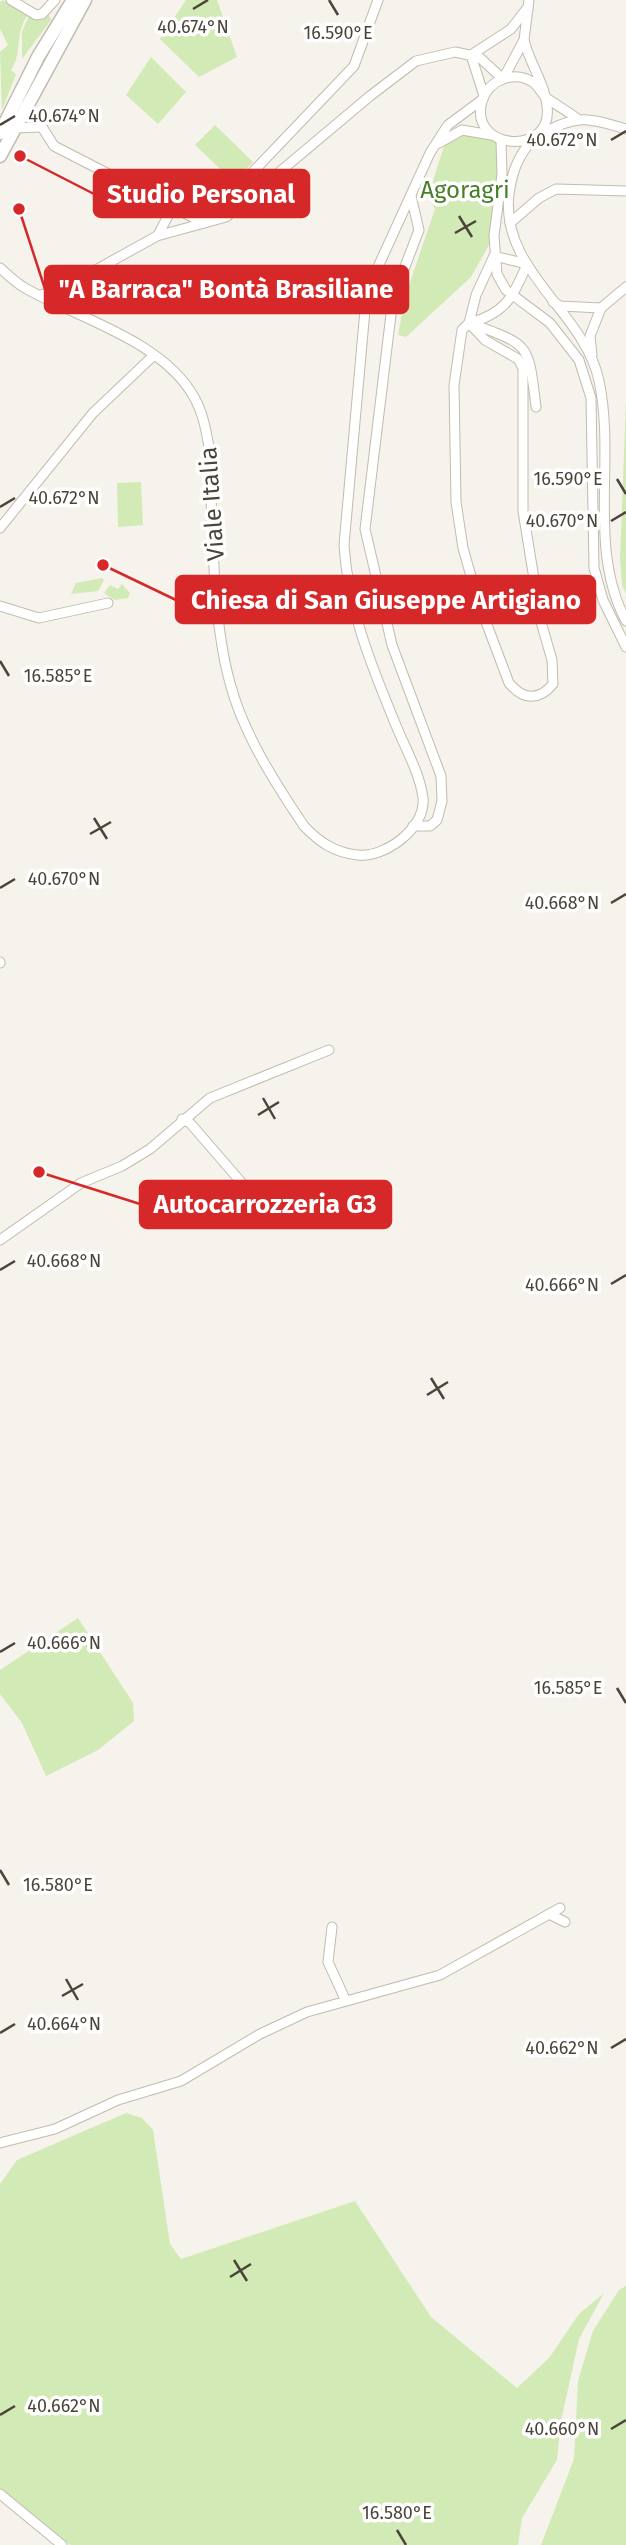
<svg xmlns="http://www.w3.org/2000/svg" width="626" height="2545" font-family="'Fira Sans',sans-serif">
	<rect width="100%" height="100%" fill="#f6f3ec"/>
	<g fill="#d2eab5">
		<path d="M3 0 27 16C14 36 23 53 11 70L16 74 2 110 0 52 8 45 0 29V2Z"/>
		<polygon points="186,0 217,0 237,57 199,77 160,39"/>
		<polygon points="30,14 38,19 49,15 51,20 22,59 22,31"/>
		<polygon points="151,57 186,92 158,124 126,95"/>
		<polygon points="215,125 253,162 234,182 195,145"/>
		<polygon points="462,130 501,141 494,236 471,277 406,337 398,335 405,297 435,209 428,196 447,137"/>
		<polygon points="626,400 626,594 622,585 620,559"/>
		<polygon points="141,482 143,525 118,527 117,483"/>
		<polygon points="102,578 104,580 98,591 71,594 76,583"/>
		<polygon points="122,584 130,593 128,598 115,600 104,593 110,585 118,589"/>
		<polygon points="78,1618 133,1703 134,1721 98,1750 46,1776 22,1723 0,1694 0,1670"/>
		<polygon points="126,2113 142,2118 153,2130 170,2244 181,2259 355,2201 431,2317 517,2388 549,2358 579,2314 604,2293 579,2339 561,2421 557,2460 522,2518 518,2545 70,2545 0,2488 0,2184 17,2160"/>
		<polygon points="626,2286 626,2545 541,2545 574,2459 578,2381 593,2331 619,2290"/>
	</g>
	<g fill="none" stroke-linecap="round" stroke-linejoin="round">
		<g stroke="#c2bbae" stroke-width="11">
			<g id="minor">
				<polyline points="11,0 36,15 42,14 55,0"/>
				<path d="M524 40C529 62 545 84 547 106 554 157 468 151 482 101 489 79 515 70 534 83 540 88 542 95 548 99 558 106 569 112 579 120"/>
				<polyline points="471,55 511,29 528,7"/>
				<polyline points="471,55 484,96"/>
				<polyline points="42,127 54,146 204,223"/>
				<polyline points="14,128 42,127 25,106"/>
				<path d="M626 129C612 125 593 118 579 120 563 122 538 133 528 145 516 161 512 174 509 194 500 271 585 312 599 381 616 460 587 548 626 621"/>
				<polyline points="501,141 502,174 494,236 497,274 506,290 550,323 579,360 591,398 594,568 603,600 626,647"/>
				<polyline points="439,143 462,130 491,135"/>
				<polyline points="411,196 419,230 393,298 365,529 392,645 441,776 442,801 437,820 430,826 413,826"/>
				<polyline points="205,222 354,66 378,0"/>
				<polyline points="510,223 539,198 556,189 626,191"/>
				<polyline points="158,235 168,216 165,203"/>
				<polyline points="494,256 527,264"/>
				<path d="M0 268C8 275 16 283 25 288 77 318 162 340 194 397 203 413 206 430 209 447 213 519 211 615 230 683 243 733 275 783 304 826 319 842 335 853 358 855 385 858 426 828 423 798 420 773 404 746 395 723 371 665 348 608 344 545L365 310 377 269 430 153 448 125 483 99"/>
				<polyline points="41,295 65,287 157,236 226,217 370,96 416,61 455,52 479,57 503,79 524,40 529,0"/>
				<polyline points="553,302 560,306 601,308 590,336 592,355"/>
				<polyline points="601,308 626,287"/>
				<polyline points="82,314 94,288 112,262"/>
				<path d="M469 323 485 340 518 359 523 368V511L541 622 552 660 553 684C539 701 523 700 509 683L478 601 463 548 456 502 454 385 462 330 469 323 476 295 494 256"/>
				<path d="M469 323C505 314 514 296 527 264"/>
				<path d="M470 323C531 346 528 342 536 407"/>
				<polyline points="0,528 93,413 153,356"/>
				<polyline points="0,606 39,618 108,603"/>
				<polyline points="0,962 0,963"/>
				<polyline points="182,1119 190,1123 260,1204"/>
				<polyline points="0,1240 81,1183 122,1166 150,1149 210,1098 329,1050"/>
				<polyline points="549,1914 565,1922"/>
				<polyline points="332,1927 328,1962 345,1999"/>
				<polyline points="0,2143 55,2129 118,2100 181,2081 260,2034 307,2012 440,1975 560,1908"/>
				<polyline points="0,2494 62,2545"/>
			</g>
		</g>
		<g stroke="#c2bbae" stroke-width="15">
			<g id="tertiary">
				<polyline points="0,133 38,57 73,0"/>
				<polyline points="0,156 85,0"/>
			</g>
		</g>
		<use href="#minor" stroke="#fff" stroke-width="9"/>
		<use href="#tertiary" stroke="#fff" stroke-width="12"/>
	</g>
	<path fill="none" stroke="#4b4439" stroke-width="2.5" d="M329 0 338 15M193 9 208 0M0 125 15 116M611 140 626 131M459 216 472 237M455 233 476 221M617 479 626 494M0 507 15 498M611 521 626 512M0 661 9 676M94 818 107 839M90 834 111 822M0 888 15 879M611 903 626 894M263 1098 275 1119M258 1115 279 1102M0 1270 15 1261M611 1284 626 1275M431 1378 444 1399M427 1395 448 1382M0 1652 15 1643M617 1688 626 1703M0 1870 9 1885M66 1979 78 2000M62 1996 83 1984M0 2033 15 2024M611 2048 626 2039M234 2260 247 2281M230 2277 251 2264M0 2415 15 2406M611 2429 626 2420M397 2530 406 2545"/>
	<g text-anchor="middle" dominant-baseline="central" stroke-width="7" stroke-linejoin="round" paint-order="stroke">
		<g font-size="24" fill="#4a7f2a" stroke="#fff">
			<text x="465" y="190">Agoragri</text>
		</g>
		<g font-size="24" fill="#4b4439" stroke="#fff">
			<text transform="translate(212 504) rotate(-94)">Viale Italia</text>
		</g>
	</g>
	<g font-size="18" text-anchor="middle" fill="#4b4439" stroke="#fff" stroke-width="7" stroke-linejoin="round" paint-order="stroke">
		<text x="193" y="33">40.674°N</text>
		<text x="338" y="39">16.590°E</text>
		<text x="64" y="122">40.674°N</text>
		<text x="562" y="146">40.672°N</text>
		<text x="568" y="485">16.590°E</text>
		<text x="64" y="504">40.672°N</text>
		<text x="562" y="527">40.670°N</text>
		<text x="58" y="682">16.585°E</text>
		<text x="64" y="885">40.670°N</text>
		<text x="562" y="909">40.668°N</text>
		<text x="64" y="1267">40.668°N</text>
		<text x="562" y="1291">40.666°N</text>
		<text x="64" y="1649">40.666°N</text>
		<text x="568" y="1694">16.585°E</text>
		<text x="58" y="1891">16.580°E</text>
		<text x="64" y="2030">40.664°N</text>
		<text x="562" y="2054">40.662°N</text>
		<text x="64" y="2412">40.662°N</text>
		<text x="562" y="2435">40.660°N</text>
		<text x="397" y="2519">16.580°E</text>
	</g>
	<path fill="none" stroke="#d62828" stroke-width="2.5" d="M20 156L94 194M19 209L45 289M103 565L176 600M39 1172L140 1204"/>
	<g fill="#d62828" stroke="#fff" stroke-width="2.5">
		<circle cx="20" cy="156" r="7"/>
		<circle cx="19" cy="209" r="7"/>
		<circle cx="103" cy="565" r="7"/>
		<circle cx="39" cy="1172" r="7"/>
	</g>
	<g fill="#d62828" stroke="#d62828" stroke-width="2.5">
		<rect x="94" y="170" width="215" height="47" rx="7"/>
		<rect x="45" y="266" width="363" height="47" rx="7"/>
		<rect x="176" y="576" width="419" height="47" rx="7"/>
		<rect x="140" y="1181" width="251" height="47" rx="7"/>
	</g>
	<g font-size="26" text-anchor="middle" font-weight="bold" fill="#fff">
		<text x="201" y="203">Studio Personal</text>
		<text x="226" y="298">"A Barraca" Bontà Brasiliane</text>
		<text x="386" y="609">Chiesa di San Giuseppe Artigiano</text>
		<text x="265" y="1213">Autocarrozzeria G3</text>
	</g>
</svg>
